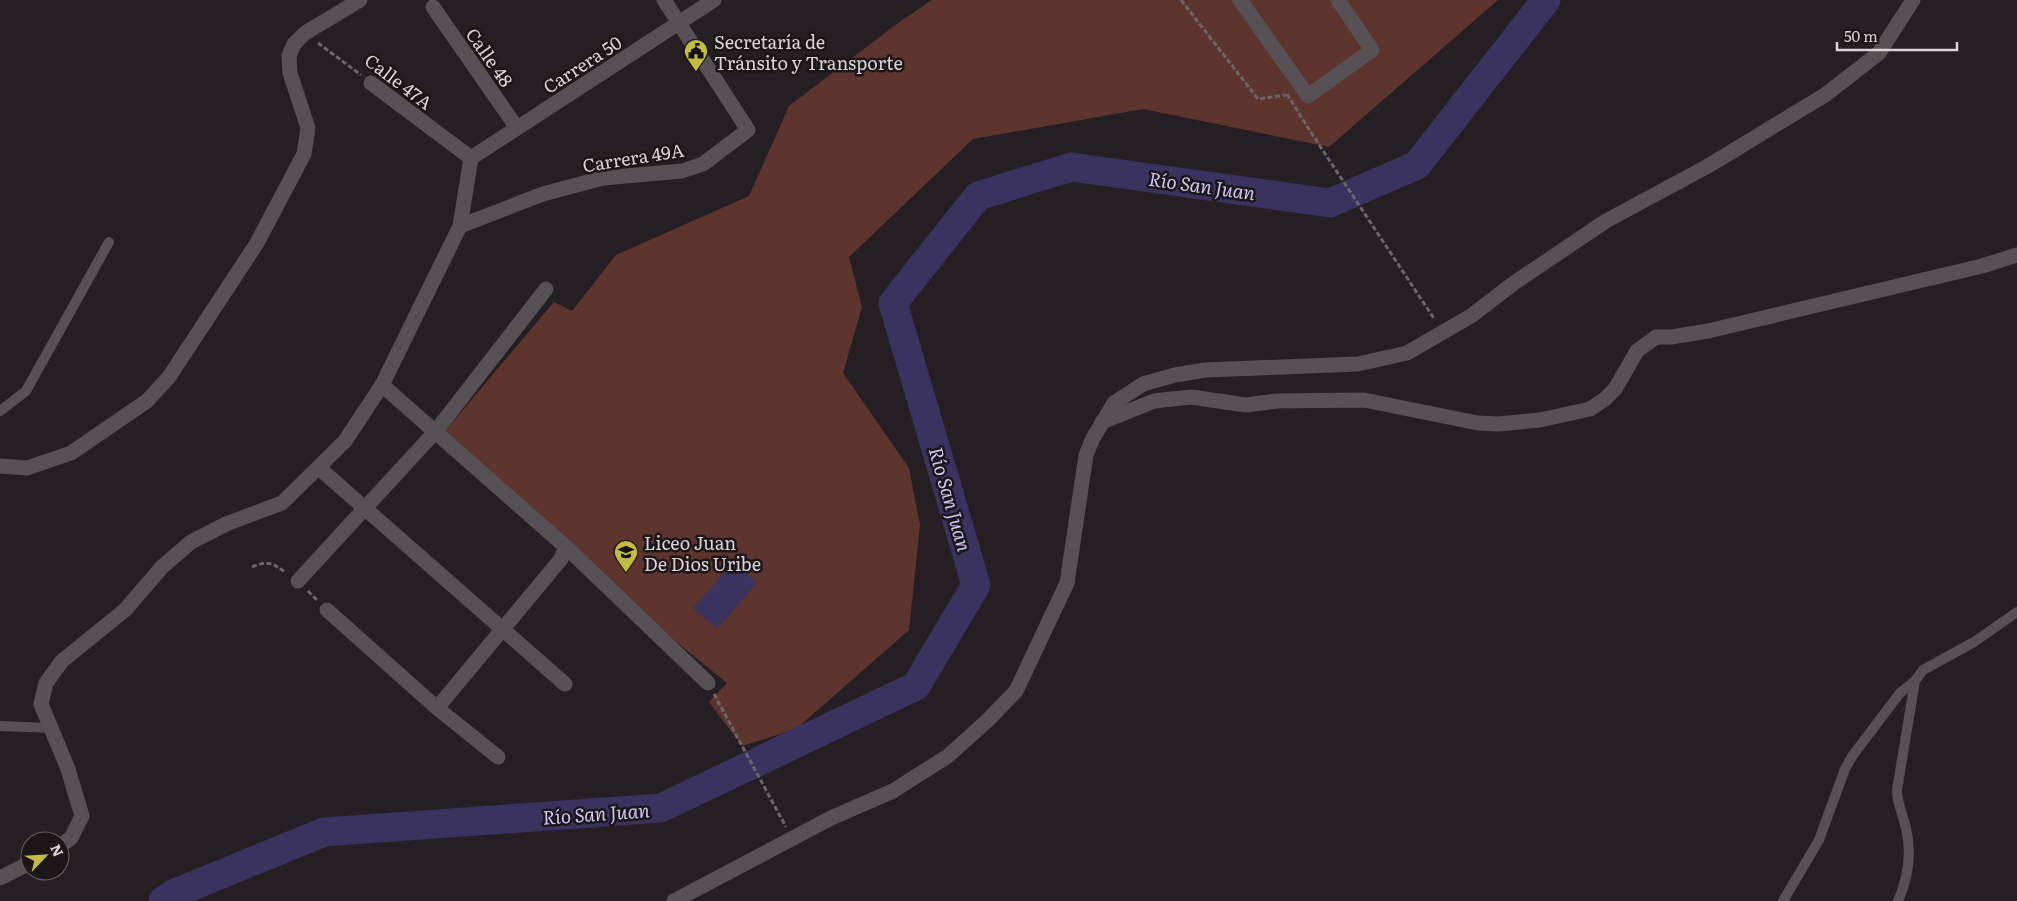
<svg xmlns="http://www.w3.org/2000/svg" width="2017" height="901" font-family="Literata,serif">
	<rect width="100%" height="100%" fill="#251f23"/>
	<polygon fill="#5d352e" points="932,0 1498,0 1329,147 1143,109 973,139 849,257 862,307 843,373 909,468 920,525 909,630 796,729 742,746 709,702 727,683 674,640 445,431 554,302 572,311 616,255 749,196 789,106 898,23"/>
	<polygon fill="#3a325f" points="734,562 757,583 717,629 693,608"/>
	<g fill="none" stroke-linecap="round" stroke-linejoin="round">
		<polyline stroke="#3a325f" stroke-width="29" points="163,901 173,894 324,832 661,808 916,686 976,585 893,303 978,196 1071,167 1330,203 1417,165 1546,0"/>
		<g stroke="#6c666a" stroke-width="3" stroke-dasharray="5 2.5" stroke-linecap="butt">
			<polyline points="1181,0 1258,99 1286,95"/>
			<polyline points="318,43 361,75"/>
			<polyline points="1287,94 1310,131 1435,320"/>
			<path d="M252 567C268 560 273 563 286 573"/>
			<polyline points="308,591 318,601"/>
			<polyline points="714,694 786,827"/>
		</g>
		<g stroke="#575054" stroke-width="10">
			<polyline points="0,411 26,391 109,242"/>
			<polyline points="0,726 51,728"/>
			<polyline points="1783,901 1819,840 1845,769 1853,755 1900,693 1915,681"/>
			<path d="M1898 901C1908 878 1912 853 1906 828 1903 815 1897 804 1897 790L1915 681 1923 670 1974 642 2017 612"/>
		</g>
		<g stroke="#575054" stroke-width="15">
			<polyline points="1240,0 1308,96 1372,50 1338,0"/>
			<polyline points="433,7 517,128"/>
			<polyline points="371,83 471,158"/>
			<polyline points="471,158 714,0"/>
			<polyline points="460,226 543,194 603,178 682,171 703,164 748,130 664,0"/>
			<polyline points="382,385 566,547 708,683"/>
			<polyline points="1102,422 1154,401 1191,397 1246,405 1277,401 1364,400 1478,423 1499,424 1540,420 1590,409 1605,399 1615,389 1637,351 1656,337 1671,337 1708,331 1982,266 2017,255"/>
			<polyline points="0,466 27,468 71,453 147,401 169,377 257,243 304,154 308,128 290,73 289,56 294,44 305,33 360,0"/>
			<polyline points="319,468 565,684"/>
			<polyline points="298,581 435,432 546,289"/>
			<polyline points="327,610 437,708 498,757"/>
			<polyline points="437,708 561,559 566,547"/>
			<polyline points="60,846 71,838 82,816 68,769 41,704 46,683 62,661 125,610 162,567 191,542 226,524 282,503 345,441 382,385 460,226 471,158"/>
			<polyline points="0,878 30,863"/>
		</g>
		<polyline stroke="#575054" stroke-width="15" points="674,901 831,818 893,791 948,756 988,720 1016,691 1067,583 1086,455 1093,438 1114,403 1143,384 1175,375 1205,370 1358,364 1407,353 1471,316 1514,283 1606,221 1708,166 1825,95 1879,53 1913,0"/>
	</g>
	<defs>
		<g id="civic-pin" transform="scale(1.25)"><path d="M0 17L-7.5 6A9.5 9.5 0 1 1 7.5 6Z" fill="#c4bc3e" stroke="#1c1619"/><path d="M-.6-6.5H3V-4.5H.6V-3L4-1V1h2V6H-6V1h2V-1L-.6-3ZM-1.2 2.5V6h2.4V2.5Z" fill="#111"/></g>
		<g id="school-pin" transform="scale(1.25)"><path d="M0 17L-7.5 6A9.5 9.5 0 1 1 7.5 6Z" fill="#c4bc3e" stroke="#1c1619"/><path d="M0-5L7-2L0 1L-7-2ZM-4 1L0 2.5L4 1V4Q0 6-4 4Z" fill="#111"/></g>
	</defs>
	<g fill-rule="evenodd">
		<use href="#civic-pin" x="696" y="51"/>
		<use href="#school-pin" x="626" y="552"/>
	</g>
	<g text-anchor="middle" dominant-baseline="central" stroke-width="5" stroke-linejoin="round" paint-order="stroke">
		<g font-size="18" fill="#dad5d8" stroke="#1c1619" text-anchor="start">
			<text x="714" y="41">Secretaría de<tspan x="714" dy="21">Tránsito y Transporte</tspan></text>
			<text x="644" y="542">Liceo Juan<tspan x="644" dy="21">De Dios Uribe</tspan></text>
		</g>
		<g font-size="18" fill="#dad5d8" stroke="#1c1619">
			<text transform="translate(490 57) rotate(55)">Calle 48</text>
			<text transform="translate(582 64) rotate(-33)">Carrera 50</text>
			<text transform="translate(399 81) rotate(37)">Calle 47A</text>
			<text transform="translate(633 157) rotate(-9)">Carrera 49A</text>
		</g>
		<g font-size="19" font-style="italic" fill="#cdc8f6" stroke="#1c1619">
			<text transform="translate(1202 185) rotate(8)">Río San Juan</text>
			<text transform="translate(951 499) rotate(74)">Río San Juan</text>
			<text transform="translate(596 813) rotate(-4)">Río San Juan</text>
		</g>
	</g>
	<g transform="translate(45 856) rotate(65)"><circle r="24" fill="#1c1619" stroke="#686265"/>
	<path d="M0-4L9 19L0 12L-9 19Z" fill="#c4bc3e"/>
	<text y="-8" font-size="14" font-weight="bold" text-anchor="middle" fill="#dad5d8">N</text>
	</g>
	<path d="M1837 42v8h120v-8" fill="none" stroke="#dad5d8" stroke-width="2.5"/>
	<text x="1844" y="42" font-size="15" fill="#dad5d8" stroke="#1c1619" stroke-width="4" paint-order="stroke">50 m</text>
</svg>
